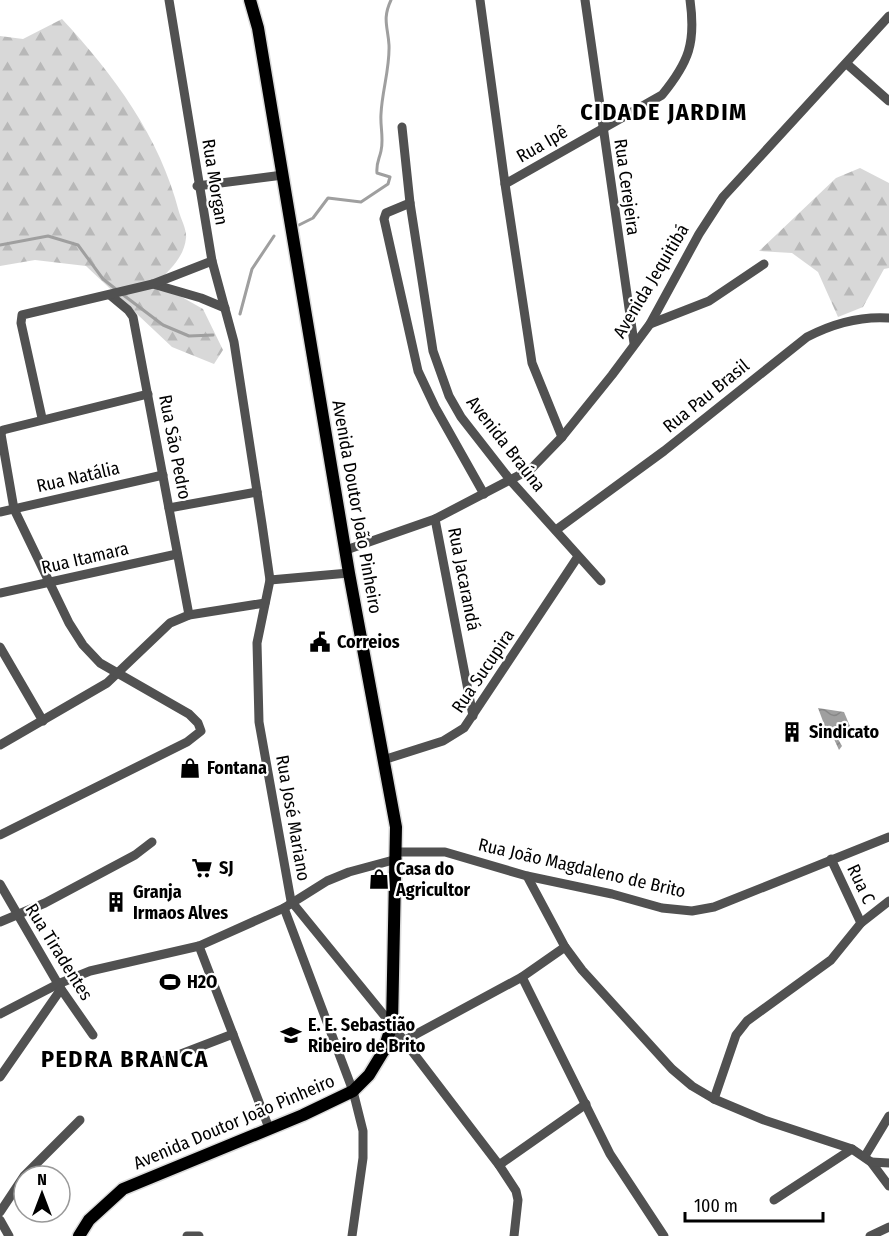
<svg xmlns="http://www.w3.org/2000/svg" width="889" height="1236" font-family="'Fira Sans Condensed',sans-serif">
	<defs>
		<pattern id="forest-firs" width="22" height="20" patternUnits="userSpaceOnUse" patternTransform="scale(1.5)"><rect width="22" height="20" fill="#d8d8d8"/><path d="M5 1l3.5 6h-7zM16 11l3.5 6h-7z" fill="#b8b8b8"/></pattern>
		<pattern id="water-waves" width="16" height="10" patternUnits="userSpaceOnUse" patternTransform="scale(1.5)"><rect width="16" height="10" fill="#9f9f9f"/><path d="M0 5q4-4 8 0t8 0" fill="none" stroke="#878787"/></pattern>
	</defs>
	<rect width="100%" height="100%" fill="#fff"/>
	<g fill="url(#forest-firs)">
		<path d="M62 19C114 75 160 137 179 212 181 219 187 230 186 238 184 258 169 270 157 283L203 309 223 350 214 364 172 347 86 266 35 260 0 266V36L23 39Z"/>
		<polygon points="860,168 889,183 889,268 884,269 863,307 838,317 818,272 792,253 759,251 836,178"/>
	</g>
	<polygon fill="url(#water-waves)" points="818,708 844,712 852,731 837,737 842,746 839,750 834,739 830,740"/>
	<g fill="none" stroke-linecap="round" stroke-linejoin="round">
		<g stroke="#9f9f9f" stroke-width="3">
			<path d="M299 225 313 218 328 198 361 202 388 184 390 177 377 173C376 163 379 160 381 151 384 139 380 126 381 114 382 91 390 68 389 45 388 27 382 19 391 0"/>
			<polyline points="0,245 48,236 78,245 103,279 117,290"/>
			<polyline points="122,294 163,325 189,336 213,335"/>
			<polyline points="240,314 252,269 274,236"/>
		</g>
		<g stroke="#dbdbdb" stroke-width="15">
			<polyline id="major" points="79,1236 89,1220 123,1189 303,1115 353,1091 369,1075 383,1052 392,1025 396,827 349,573 258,28 250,0"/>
		</g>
		<g stroke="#515151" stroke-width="9">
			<polyline points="169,0 212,261 234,342 262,524 270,580 257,643 259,722 291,901 392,1025 499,1165 516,1191 518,1200 514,1236"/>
			<path d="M480 0 505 184 662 95C689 62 696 43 690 0"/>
			<polyline points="585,0 634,343"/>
			<polyline points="847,64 889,101"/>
			<polyline points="402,127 410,203 433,351 449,396 461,417 511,481 601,581"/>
			<polyline points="505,184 532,363 562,437"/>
			<polyline points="197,186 283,175"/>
			<polyline points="410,203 386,213 384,219 418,371 435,407 484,494"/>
			<polyline points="153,284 201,298 225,308"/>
			<polyline points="110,295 128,310 133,317 189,615"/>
			<polyline points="650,324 709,301 764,264"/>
			<polyline points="42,418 21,323 22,315 153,284 212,261"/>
			<polyline points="169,508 257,492"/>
			<polyline points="0,512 163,475"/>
			<polyline points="435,519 473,716"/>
			<path d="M556 530 664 451 807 337C832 324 860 316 889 318"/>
			<polyline points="346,550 435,519 531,469 562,437 612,375 650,324 699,234 723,197 889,16"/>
			<polyline points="270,580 349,573"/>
			<polyline points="0,593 177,554"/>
			<polyline points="0,647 43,721"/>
			<polyline points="0,745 107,683 170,623 189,615 265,603"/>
			<polyline points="383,760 443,741 464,728 577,558"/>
			<polyline points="0,835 187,742 201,731 198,723 189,714 100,663 83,645 69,623 14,509 1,434 3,430 148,394"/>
			<polyline points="397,852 445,852 527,876 612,894 662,908 692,911 714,907 889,837"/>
			<polyline points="831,859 861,923"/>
			<polyline points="527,876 565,947 582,970 672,1069 692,1086 714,1099 764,1120 852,1149 871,1162 889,1186"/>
			<polyline points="0,884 61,989 93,1035"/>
			<polyline points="284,908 353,1091 363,1131 363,1158 352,1236"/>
			<polyline points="0,922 45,903 135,855 152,842"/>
			<polyline points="199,946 269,1128"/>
			<polyline points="522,977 610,1154 664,1236"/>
			<polyline points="0,1014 58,984 90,971 199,946 284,908 327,881 349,872 397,859"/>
			<polyline points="383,1052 522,977 565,947"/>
			<polyline points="160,1062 233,1034"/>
			<polyline points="0,1077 61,989"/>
			<polyline points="714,1099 736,1035 747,1021 831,960 861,923 889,901"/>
			<polyline points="865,1156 889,1116"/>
			<polyline points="871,1162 889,1163"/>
			<polyline points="499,1165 586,1104"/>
			<polyline points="774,1200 852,1149"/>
			<polyline points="0,1212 24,1176 80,1120"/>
			<polyline points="0,1220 9,1236"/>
			<polyline points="187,1236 199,1236"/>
			<polyline points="870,1236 889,1227"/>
		</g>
		<use href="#major" stroke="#000" stroke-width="12"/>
	</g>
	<defs>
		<g id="civic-bare" transform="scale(1.62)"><path d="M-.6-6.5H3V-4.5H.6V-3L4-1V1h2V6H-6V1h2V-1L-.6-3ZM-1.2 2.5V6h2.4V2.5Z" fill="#000" stroke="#fff" stroke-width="2.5" paint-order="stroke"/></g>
		<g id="building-bare" transform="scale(1.62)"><path d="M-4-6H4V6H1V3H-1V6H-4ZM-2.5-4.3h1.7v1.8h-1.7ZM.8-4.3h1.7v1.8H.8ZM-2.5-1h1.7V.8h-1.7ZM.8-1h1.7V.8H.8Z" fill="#000" stroke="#fff" stroke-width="2.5" paint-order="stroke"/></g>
		<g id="shop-bare" transform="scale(1.62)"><path d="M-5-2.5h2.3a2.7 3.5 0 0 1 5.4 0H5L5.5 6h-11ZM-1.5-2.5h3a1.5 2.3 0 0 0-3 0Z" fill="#000" stroke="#fff" stroke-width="2.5" paint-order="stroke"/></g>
		<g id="supermarket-bare" transform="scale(1.62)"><path d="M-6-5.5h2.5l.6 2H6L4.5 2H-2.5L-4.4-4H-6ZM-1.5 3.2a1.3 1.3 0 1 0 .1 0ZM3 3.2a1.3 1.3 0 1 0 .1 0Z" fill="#000" stroke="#fff" stroke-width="2.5" paint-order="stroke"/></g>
		<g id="stadium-bare" transform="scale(1.62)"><path d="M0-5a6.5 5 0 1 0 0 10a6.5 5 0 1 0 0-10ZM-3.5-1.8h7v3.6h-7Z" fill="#000" stroke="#fff" stroke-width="2.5" paint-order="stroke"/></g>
		<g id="school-bare" transform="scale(1.62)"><path d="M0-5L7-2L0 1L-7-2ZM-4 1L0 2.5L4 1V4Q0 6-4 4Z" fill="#000" stroke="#fff" stroke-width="2.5" paint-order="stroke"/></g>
	</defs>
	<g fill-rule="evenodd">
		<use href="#civic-bare" x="320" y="642"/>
		<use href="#building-bare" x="792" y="732"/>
		<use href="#shop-bare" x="190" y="768"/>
		<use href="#supermarket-bare" x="202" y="868"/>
		<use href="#shop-bare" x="379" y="879"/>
		<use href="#building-bare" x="116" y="902"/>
		<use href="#stadium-bare" x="170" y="982"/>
		<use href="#school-bare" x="291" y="1035"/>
	</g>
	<g text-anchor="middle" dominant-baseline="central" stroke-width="4.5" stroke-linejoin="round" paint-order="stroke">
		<g font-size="18" fill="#000" stroke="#fff">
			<text transform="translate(542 144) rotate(-30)">Rua Ipê</text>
			<text transform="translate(215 182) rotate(81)">Rua Morgan</text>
			<text transform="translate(627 187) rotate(82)">Rua Cerejeira</text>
			<text transform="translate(651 281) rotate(-59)">Avenida Jequitibá</text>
			<text transform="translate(706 396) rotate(-39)">Rua Pau Brasil</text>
			<text transform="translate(506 444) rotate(52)">Avenida Braúna</text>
			<text transform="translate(175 447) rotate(79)">Rua São Pedro</text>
			<text transform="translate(78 477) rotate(-13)">Rua Natália</text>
			<text transform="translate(357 507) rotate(80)">Avenida Doutor João Pinheiro</text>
			<text transform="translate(85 558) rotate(-13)">Rua Itamara</text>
			<text transform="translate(464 579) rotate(79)">Rua Jacarandá</text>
			<text transform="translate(483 671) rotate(-56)">Rua Sucupira</text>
			<text transform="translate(293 818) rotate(80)">Rua José Mariano</text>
			<text transform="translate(582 868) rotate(13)">Rua João Magdaleno de Brito</text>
			<text transform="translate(861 884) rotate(65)">Rua C</text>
			<text transform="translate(59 952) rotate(58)">Rua Tiradentes</text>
			<text transform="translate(234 1122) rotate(-23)">Avenida Doutor João Pinheiro</text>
		</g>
		<g font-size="18" font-weight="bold" fill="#000" stroke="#fff" text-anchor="start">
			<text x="337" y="642">Correios</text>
			<text x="809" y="732">Sindicato</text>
			<text x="207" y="768">Fontana</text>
			<text x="219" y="868">SJ</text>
			<text x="396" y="869">Casa do<tspan x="396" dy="21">Agricultor</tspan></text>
			<text x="133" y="892">Granja<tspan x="133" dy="21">Irmaos Alves</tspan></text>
			<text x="187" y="982">H2O</text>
			<text x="308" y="1025">E. E. Sebastião<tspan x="308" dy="21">Ribeiro de Brito</tspan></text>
		</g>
		<g font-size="24" font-weight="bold" letter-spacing="1.5" fill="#000" stroke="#fff">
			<text x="664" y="112">CIDADE JARDIM</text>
			<text x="125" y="1059">PEDRA BRANCA</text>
		</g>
	</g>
	<g transform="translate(42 1194)"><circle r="28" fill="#ffffff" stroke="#999999" stroke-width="1.5"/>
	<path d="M0-4.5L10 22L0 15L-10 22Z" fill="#000000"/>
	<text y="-9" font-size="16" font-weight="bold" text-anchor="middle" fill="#000000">N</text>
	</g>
	<path d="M685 1212v9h138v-9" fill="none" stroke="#000000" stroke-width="3"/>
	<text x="694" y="1212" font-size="18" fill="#000000" stroke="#ffffff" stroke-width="4.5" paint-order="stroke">100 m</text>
</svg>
